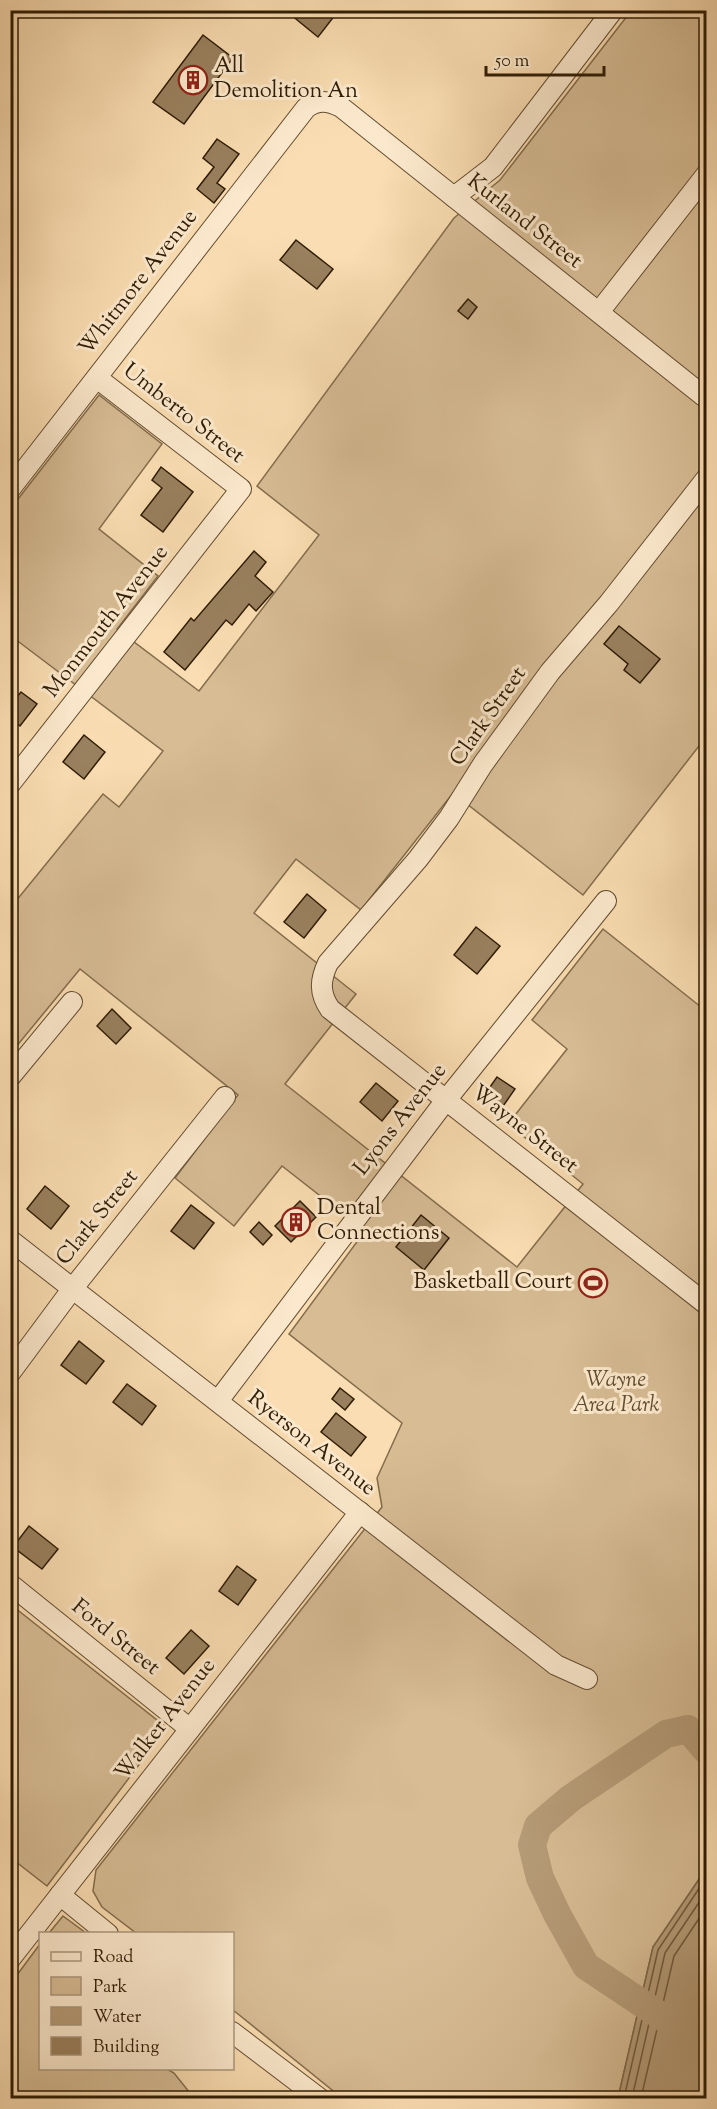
<svg xmlns="http://www.w3.org/2000/svg" width="717" height="2109" font-family="'Sorts Mill Goudy',serif">
	<rect width="100%" height="100%" fill="#faddb2"/>
	<filter id="stains"><feTurbulence type="fractalNoise" baseFrequency=".00333" numOctaves="4"/><feColorMatrix values="0 0 0 0 .2 0 0 0 0 .09 0 0 0 0 .02 0 0 0 .5 -.17"/></filter>
	<radialGradient id="worn" r=".72"><stop offset=".6" stop-color="#630" stop-opacity="0"/><stop offset="1" stop-color="#630" stop-opacity=".3"/></radialGradient>
	<g fill="#d7bc94" stroke="#836c4c" stroke-width="1.5">
		<polygon points="631,11 706,11 706,737 583,895 453,793 361,910 296,859 254,913 356,994 285,1084 517,1267 583,1184 508,1124 567,1049 532,1020 603,929 706,1011 706,1869 653,1947 618,2098 342,2098 233,2010 232,1934 136,1933 102,1907 93,1891 96,1870 382,1507 377,1478 402,1423 289,1334 365,1231 282,1166 234,1226 175,1178 238,1095 80,969 11,1053 11,907 103,794 119,807 163,751 11,636 11,508 99,395 162,444 99,529 158,576 117,629 199,691 319,535 257,486 454,218 500,180"/>
		<polygon points="10,1604 167,1728 47,1886 11,1858"/>
		<polygon points="63,1916 86,1933 49,1933"/>
		<polygon points="40,1944 40,2068 167,2069 174,2073 194,2098 11,2098 11,1983"/>
	</g>
	<polygon fill="#b59b77" stroke="#7f6849" stroke-width="1.5" points="706,1869 706,2098 618,2098 653,1947"/>
	<g fill="none" stroke-linecap="round" stroke-linejoin="round">
		<g stroke="#725c3e" stroke-width="1.5">
			<polyline points="624,2098 658,1950 706,1878"/>
			<polyline points="632,2098 665,1953 706,1892"/>
			<polyline points="641,2098 674,1956 706,1908"/>
		</g>
		<polyline stroke="#b59b77" stroke-width="28" points="673,2024 586,1966 557,1914 540,1878 532,1845 538,1826 571,1798 666,1734 688,1729 706,1750"/>
	</g>
	<g fill="#99805e" stroke="#2f1c04" stroke-width="1.5">
		<polygon points="285,10 339,10 318,37"/>
		<polygon points="203,35 233,58 184,124 153,102"/>
		<polygon points="217,139 239,154 217,183 225,189 214,203 197,189 214,167 203,158"/>
		<polygon points="296,240 333,269 317,289 280,260"/>
		<polygon points="468,299 477,307 468,319 458,311"/>
		<polygon points="161,467 193,492 163,532 141,515 162,488 152,480"/>
		<polygon points="254,551 266,562 255,576 273,592 256,611 249,604 232,625 226,620 185,670 164,652 191,618 194,621"/>
		<polygon points="619,626 660,659 640,683 624,670 628,664 604,644"/>
		<polygon points="21,692 37,704 20,726 10,718 10,705"/>
		<polygon points="84,735 105,752 84,779 63,762"/>
		<polygon points="307,894 326,910 304,938 284,922"/>
		<polygon points="476,927 500,946 477,974 454,955"/>
		<polygon points="112,1009 131,1028 116,1044 97,1026"/>
		<polygon points="497,1077 515,1089 501,1109 483,1097"/>
		<polygon points="376,1083 398,1101 382,1121 360,1102"/>
		<polygon points="45,1186 69,1206 51,1229 27,1209"/>
		<polygon points="300,1201 316,1217 291,1242 275,1226"/>
		<polygon points="191,1205 214,1223 194,1249 171,1231"/>
		<polygon points="421,1215 449,1238 424,1270 396,1247"/>
		<polygon points="259,1222 272,1235 263,1245 250,1232"/>
		<polygon points="79,1341 104,1361 86,1384 61,1365"/>
		<polygon points="127,1384 156,1406 142,1425 113,1402"/>
		<polygon points="340,1388 354,1399 345,1410 332,1399"/>
		<polygon points="336,1413 366,1437 351,1456 321,1432"/>
		<polygon points="29,1526 58,1549 42,1569 13,1547"/>
		<polygon points="237,1566 256,1580 238,1605 219,1591"/>
		<polygon points="191,1630 209,1646 184,1674 166,1658"/>
	</g>
	<g fill="none" stroke-linecap="round" stroke-linejoin="round">
		<g stroke="#624c30" stroke-width="22">
			<g id="minor">
				<polyline points="454,197 493,167 613,10"/>
				<polyline points="599,312 706,175"/>
				<path d="M706 479 609 603 550 672 483 764 449 818 418 859 328 963C320 980 319 993 330 1009L706 1304"/>
				<path d="M10 489 306 108C319 99 328 101 341 107L706 398"/>
				<polyline points="10,784 241,489 97,378"/>
				<polyline points="10,1077 72,1002"/>
				<polyline points="10,1240 556,1665 587,1679"/>
				<polyline points="10,1373 73,1288 225,1097"/>
				<polyline points="218,1401 446,1100 606,901"/>
				<polyline points="10,1584 190,1729"/>
				<polyline points="60,1895 108,1934"/>
				<polyline points="10,1959 360,1512"/>
				<polyline points="232,2032 319,2098"/>
			</g>
		</g>
		<use href="#minor" stroke="#fce9cd" stroke-width="20"/>
	</g>
	<defs>
		<g id="building-ring" transform="scale(1.5)"><circle r="9.5" fill="#fce9cd" stroke="#8f2418" stroke-width="1.5"/><path d="M-4-6H4V6H1V3H-1V6H-4ZM-2.5-4.3h1.7v1.8h-1.7ZM.8-4.3h1.7v1.8H.8ZM-2.5-1h1.7V.8h-1.7ZM.8-1h1.7V.8H.8Z" fill="#8f2418"/></g>
		<g id="stadium-ring" transform="scale(1.5)"><circle r="9.5" fill="#fce9cd" stroke="#8f2418" stroke-width="1.5"/><path d="M0-5a6.5 5 0 1 0 0 10a6.5 5 0 1 0 0-10ZM-3.5-1.8h7v3.6h-7Z" fill="#8f2418"/></g>
	</defs>
	<g fill-rule="evenodd">
		<use href="#building-ring" x="193" y="80"/>
		<use href="#building-ring" x="296" y="1222"/>
		<use href="#stadium-ring" x="593" y="1283"/>
	</g>
	<g text-anchor="middle" dominant-baseline="central" stroke-width="6" stroke-linejoin="round" paint-order="stroke">
		<g font-size="22" fill="#2f1c04" stroke="#fce9cd" text-anchor="start">
			<text x="214" y="67">All<tspan x="214" dy="25">Demolition An</tspan></text>
			<text x="317" y="1209">Dental<tspan x="317" dy="25">Connections</tspan></text>
			<text x="572" y="1283" text-anchor="end">Basketball Court</text>
		</g>
		<g font-size="22" fill="#2f1c04" stroke="#fce9cd">
			<text transform="translate(524 222) rotate(38)">Kurland Street</text>
			<text transform="translate(139 283) rotate(-52)">Whitmore Avenue</text>
			<text transform="translate(183 414) rotate(38)">Umberto Street</text>
			<text transform="translate(107 622) rotate(-52)">Monmouth Avenue</text>
			<text transform="translate(489 717) rotate(-55)">Clark Street</text>
			<text transform="translate(401 1120) rotate(-52)">Lyons Avenue</text>
			<text transform="translate(524 1130) rotate(38)">Wayne Street</text>
			<text transform="translate(98 1218) rotate(-51)">Clark Street</text>
			<text transform="translate(311 1444) rotate(38)">Ryerson Avenue</text>
			<text transform="translate(115 1638) rotate(39)">Ford Street</text>
			<text transform="translate(166 1720) rotate(-52)">Walker Avenue</text>
		</g>
		<g font-size="22" font-style="italic" fill="#614c2f" stroke="#fce9cd">
			<text x="616" y="1381">Wayne<tspan x="616" dy="25">Area Park</tspan></text>
		</g>
	</g>
	<rect width="717" height="2109" fill="none" stroke="#faddb2" stroke-width="36"/>
	<rect x="12" y="12" width="693" height="2085" fill="none" stroke="#2f1c04" stroke-width="3"/>
	<rect x="18" y="18" width="681" height="2073" fill="none" stroke="#2f1c04" stroke-width="1.5"/>
	<rect x="39" y="1932" width="195" height="138" fill="#fce9cd" stroke="#aa977d" stroke-width="1.5"/>
	<rect x="51" y="1952" width="30" height="9" fill="#fce9cd" stroke="#aa977d" stroke-width="1.5"/>
	<text x="93" y="1962" font-size="18" fill="#2f1c04">Road</text>
	<rect x="51" y="1977" width="30" height="18" fill="#d7bc94" stroke="#aa977d" stroke-width="1.5"/>
	<text x="93" y="1992" font-size="18" fill="#2f1c04">Park</text>
	<rect x="51" y="2007" width="30" height="18" fill="#b59b77" stroke="#aa977d" stroke-width="1.5"/>
	<text x="93" y="2022" font-size="18" fill="#2f1c04">Water</text>
	<rect x="51" y="2037" width="30" height="18" fill="#99805e" stroke="#aa977d" stroke-width="1.5"/>
	<text x="93" y="2052" font-size="18" fill="#2f1c04">Building</text>
	<path d="M486 66v9h118v-9" fill="none" stroke="#2f1c04" stroke-width="3"/>
	<text x="495" y="66" font-size="18" fill="#2f1c04" stroke="#fce9cd" stroke-width="4.5" paint-order="stroke">50 m</text>
	<rect width="100%" height="100%" filter="url(#stains)"/>
	<rect width="100%" height="100%" fill="url(#worn)"/>
</svg>
